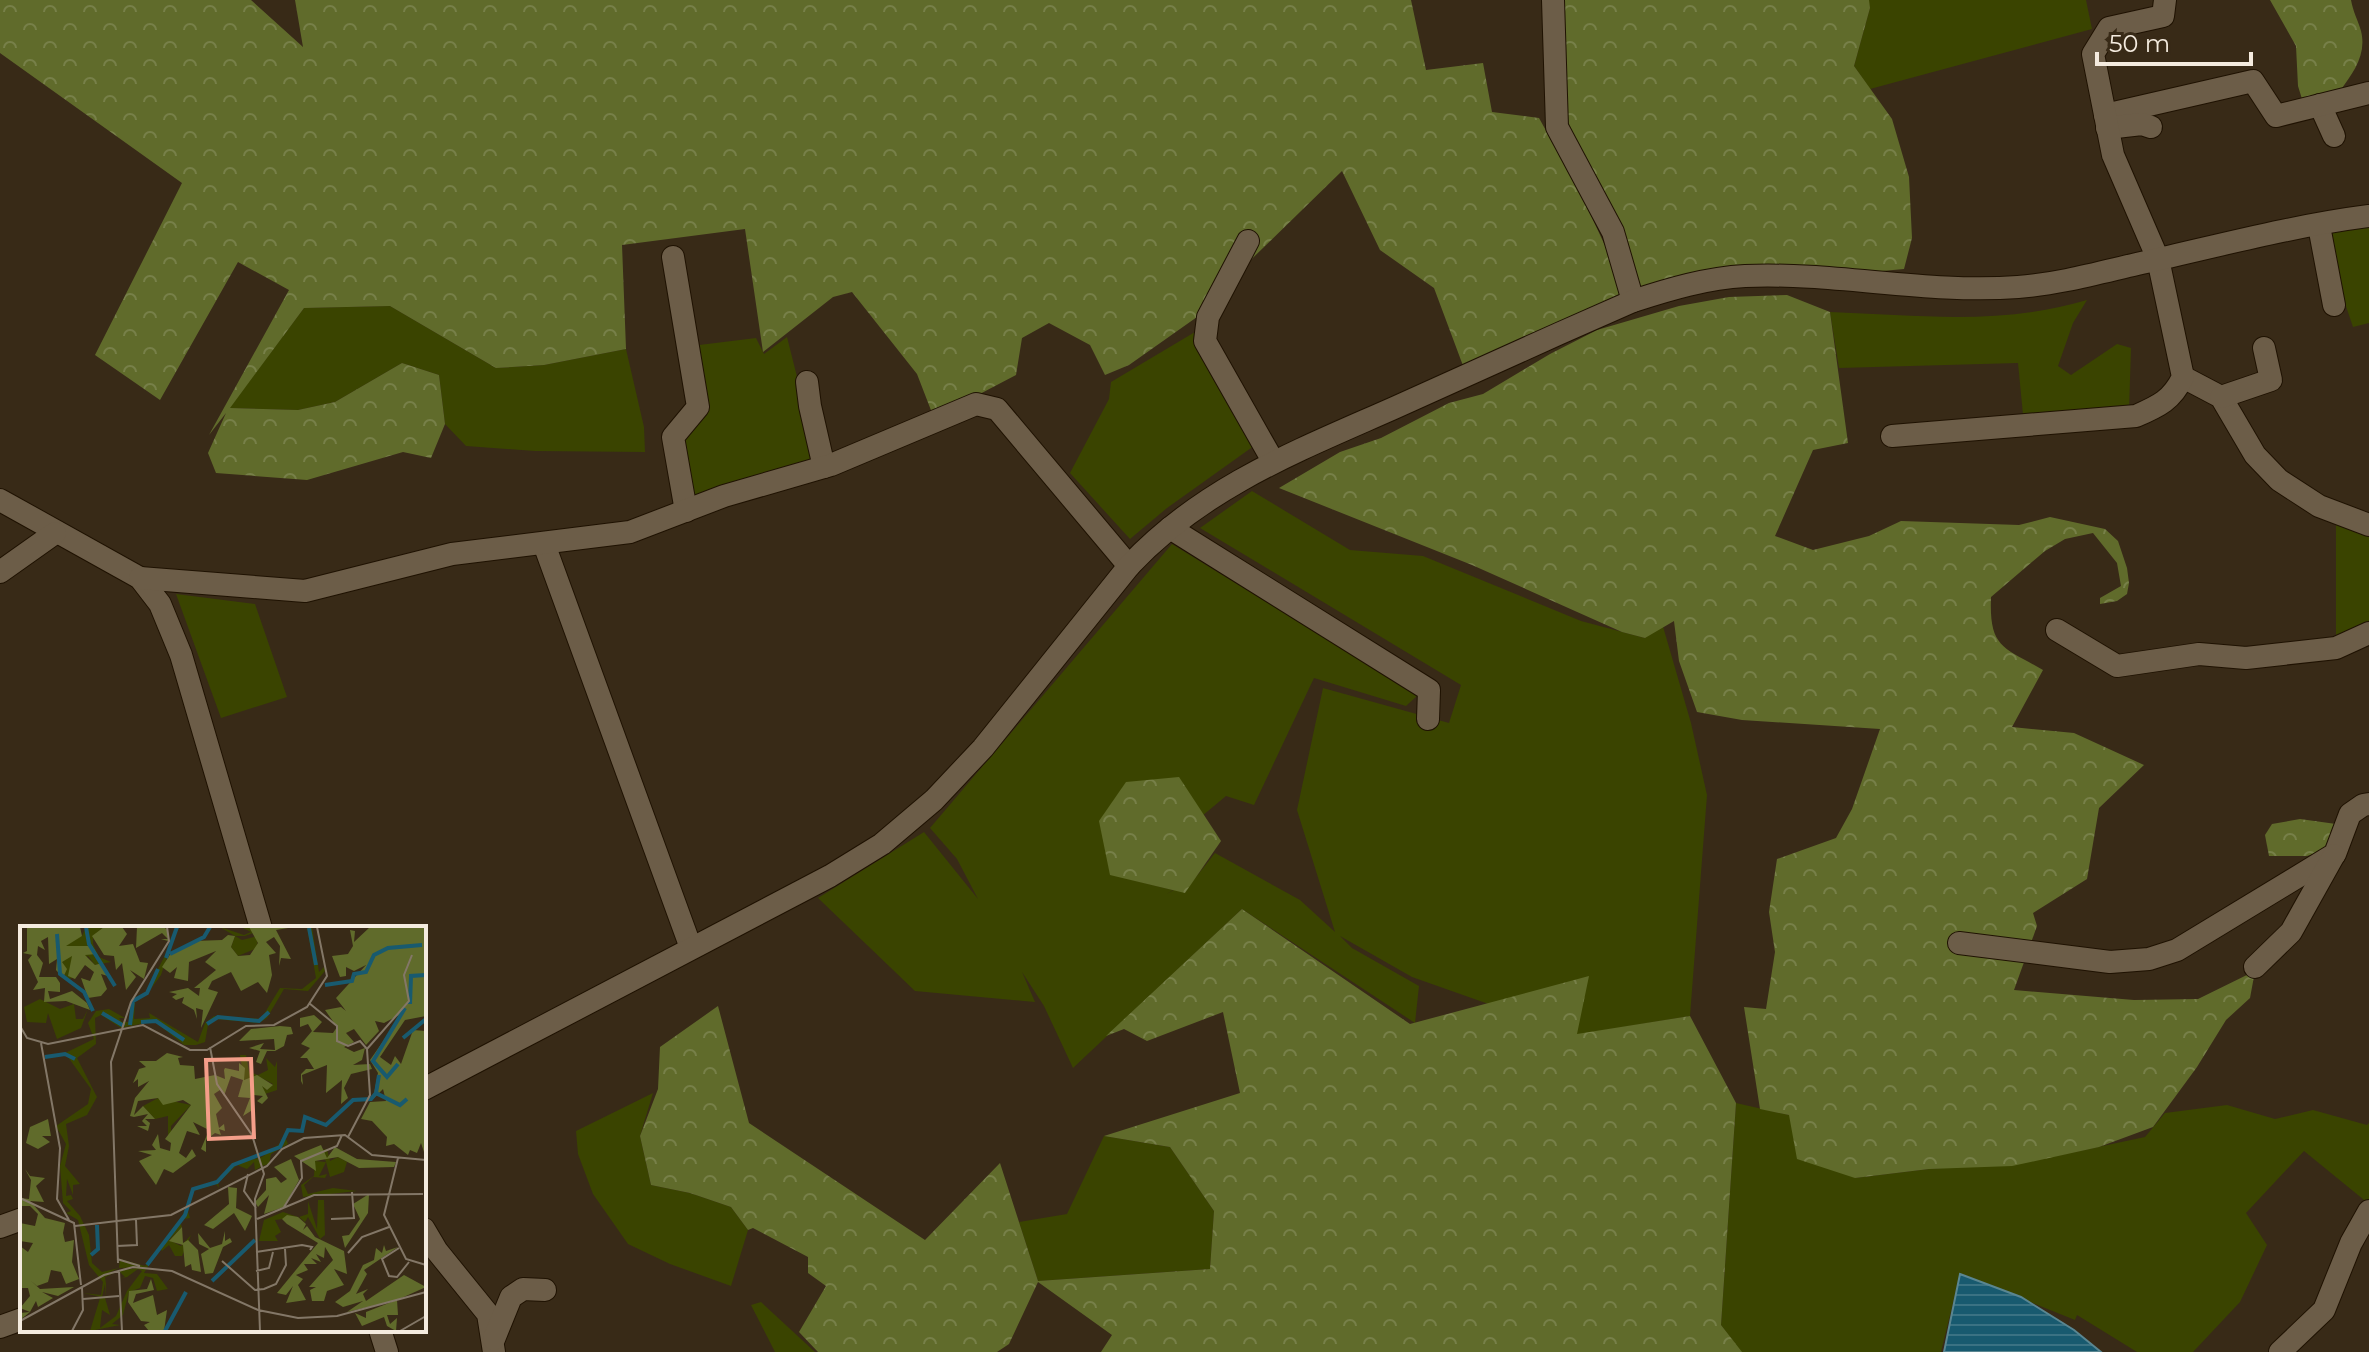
<svg xmlns="http://www.w3.org/2000/svg" width="2369" height="1352" font-family="Montserrat,sans-serif">
	<defs>
		<pattern id="forest-crowns" width="20" height="18" patternUnits="userSpaceOnUse" patternTransform="scale(2)"><rect width="20" height="18" fill="#606b2b"/><path d="M2 6a3 3 0 1 1 6 0M12 15a3 3 0 1 1 6 0" fill="none" stroke="#778049"/></pattern>
		<pattern id="water-rules" width="6" height="5" patternUnits="userSpaceOnUse" patternTransform="scale(2)"><rect width="6" height="5" fill="#185a6f"/><path d="M0 2.5h6" fill="none" stroke="#3a7283"/></pattern>
	</defs>
	<rect width="100%" height="100%" fill="#382a17"/>
	<g fill="#3a4400">
		<polygon points="1868,0 2086,0 2092,29 1870,89 1854,66 1870,8"/>
		<polygon points="2369,224 2369,323 2353,327 2319,226"/>
		<path d="M2087 300 2073 323 2058 366 2071 375 2117 344 2131 348 2129 411 2024 425 2018 363 1839 368 1830 312C1919 315 2000 326 2087 300Z"/>
		<polygon points="390,306 496,368 544,365 626,349 644,427 645,452 535,451 466,446 445,424 439,375 402,363 335,402 298,410 229,408 304,308"/>
		<polygon points="1200,329 1258,443 1167,508 1130,539 1070,473 1109,399 1111,382"/>
		<polygon points="787,337 820,468 686,511 673,437 702,411 691,346 756,338 764,354"/>
		<polygon points="1252,491 1350,550 1423,556 1581,621 1645,638 1662,623 1691,723 1707,795 1690,1016 1576,1035 1412,977 1340,936 1352,948 1419,986 1415,1023 1242,909 1073,1068 1044,1006 1022,972 1035,1002 915,991 818,898 924,832 978,899 957,859 930,828 1172,544 1418,695 1406,706 1314,678 1254,805 1226,796 1202,816 1113,875 1173,890 1167,894 1196,877 1215,853 1300,900 1335,932 1297,810 1323,688 1449,723 1461,685 1200,528"/>
		<polygon points="2336,519 2369,527 2369,629 2336,642"/>
		<polygon points="176,594 255,604 287,697 221,718"/>
		<polygon points="653,1093 640,1136 651,1185 690,1193 731,1207 748,1230 731,1286 670,1264 628,1244 593,1194 578,1154 576,1131"/>
		<polygon points="1736,1103 1789,1115 1855,1178 1929,1169 2027,1162 2145,1137 2165,1113 2227,1105 2275,1119 2313,1110 2367,1125 2369,1123 2369,1204 2304,1151 2246,1213 2267,1245 2240,1302 2193,1352 2137,1352 2077,1315 2075,1320 1960,1274 1941,1352 1741,1352 1721,1325"/>
		<polygon points="1104,1136 1170,1147 1214,1211 1210,1269 1038,1281 1019,1222 1067,1214"/>
		<polygon points="761,1302 815,1352 775,1352 751,1305"/>
	</g>
	<g fill="url(#forest-crowns)">
		<polygon points="0,0 251,0 303,47 295,0 1411,0 1426,70 1483,63 1492,112 1539,118 1580,192 1629,297 1465,371 1434,288 1380,250 1342,171 1225,285 1197,317 1129,365 1105,375 1090,345 1049,323 1022,338 1016,375 934,418 917,374 852,292 833,297 763,352 745,229 622,245 626,349 544,365 496,368 390,306 304,308 230,408 298,410 335,402 402,363 439,375 445,424 431,458 403,452 307,480 216,473 208,453 226,413 209,435 289,290 238,262 160,400 95,355 182,183 0,53"/>
		<polygon points="1559,0 1869,0 1870,8 1854,66 1892,119 1909,177 1912,238 1904,269 1639,293 1568,127 1563,11"/>
		<path d="M2270 0H2351C2353 12 2358 20 2361 31 2367 55 2353 73 2340 91L2302 99 2298 86 2296 46Z"/>
		<path d="M1787 295 1830 312 1848 443 1813 450 1775 536 1813 550 1869 536 1901 521 2019 525 2050 517 2105 529 2118 541 2127 568 2129 583 2127 594 2117 601 2100 604V598L2121 586 2117 563 2093 533 2065 539 2045 551 1991 597C1989 648 2003 647 2043 670L2012 727 2074 733 2144 765 2099 808 2087 879 2033 913 2037 926 2014 990 2134 1000 2198 999 2255 971 2250 998 2226 1020 2197 1067 2153 1127 2099 1147 2012 1166 1929 1169 1855 1178 1797 1159 1789 1115 1760 1109 1744 1007 1766 1009 1775 952 1769 912 1777 859 1836 838 1852 809 1880 729 1742 720 1697 712 1679 661 1674 621 1645 638 1622 632 1472 565 1279 488 1340 452 1381 438 1449 403 1483 394 1550 354 1597 330 1679 306 1729 297Z"/>
		<polygon points="1179,777 1221,841 1185,893 1110,875 1099,821 1126,782"/>
		<polygon points="2300,819 2336,824 2323,851 2307,856 2269,856 2265,835 2272,824"/>
		<polygon points="1242,909 1410,1024 1589,976 1577,1034 1690,1016 1736,1103 1721,1325 1742,1352 1101,1352 1112,1335 1038,1282 1009,1344 997,1352 818,1352 799,1332 826,1286 808,1273 808,1257 753,1228 748,1230 731,1207 690,1193 651,1185 640,1136 658,1089 660,1047 718,1006 749,1123 925,1240 1000,1163 1038,1281 1210,1269 1214,1211 1170,1147 1104,1136 1240,1093 1223,1012 1147,1041 1124,1029 1106,1036"/>
	</g>
	<polygon fill="url(#water-rules)" stroke="#5a8691" stroke-width="2" points="1960,1274 2021,1297 2074,1330 2101,1352 1944,1352"/>
	<g fill="none" stroke-linecap="round" stroke-linejoin="round">
		<g stroke="#1f1202" stroke-width="24">
			<g id="minor">
				<polyline points="1553,0 1557,127 1613,232 1633,301"/>
				<polyline points="2320,105 2334,136"/>
				<polyline points="2105,115 2253,81 2276,116 2369,93"/>
				<polyline points="2107,128 2142,124 2151,127"/>
				<polyline points="2319,226 2334,305"/>
				<polyline points="1248,241 1208,317 1205,341 1273,461"/>
				<polyline points="673,257 698,407 673,437 686,511"/>
				<polyline points="2183,377 2221,397 2255,455 2279,480 2319,506 2369,525"/>
				<polyline points="807,382 810,406 824,467"/>
				<polyline points="2221,397 2271,380 2264,348"/>
				<path d="M1892 436 2136 416C2159 406 2172 400 2183 377L2158 259 2113 155 2093 54 2109 28 2163 16 2165 0"/>
				<polyline points="0,500 140,578 160,604 181,655 261,928"/>
				<polyline points="1170,528 1429,690 1428,719"/>
				<polyline points="544,544 691,948"/>
				<polyline points="0,572 55,533"/>
				<polyline points="140,578 305,591 452,554 630,532 724,496 831,465 976,404 997,409 1129,566"/>
				<polyline points="2057,630 2117,666 2199,654 2246,658 2336,648 2369,633"/>
				<polyline points="1959,943 2110,962 2149,959 2177,950 2335,854 2350,814 2363,805 2369,804"/>
				<polyline points="2255,967 2291,932 2334,855"/>
				<polyline points="0,1227 22,1219"/>
				<polyline points="424,1229 437,1251 488,1314 494,1352"/>
				<polyline points="380,1330 387,1352"/>
				<polyline points="494,1339 511,1297 523,1289 545,1290"/>
				<polyline points="2280,1352 2324,1310 2351,1243 2369,1211"/>
			</g>
		</g>
		<g stroke="#1f1202" stroke-width="24">
			<g id="tertiary">
				<path d="M424 1089 830 876 882 844 934 800 983 748 1129 566C1203 487 1297 451 1394 408 1473 372 1553 336 1633 301 1670 289 1707 278 1745 276 1836 272 1927 294 2018 287 2058 284 2098 273 2137 264 2214 247 2291 226 2369 216"/>
				<polyline points="0,1327 22,1319"/>
			</g>
		</g>
		<use href="#minor" stroke="#6c5d48" stroke-width="22"/>
		<use href="#tertiary" stroke="#6c5d48" stroke-width="22"/>
	</g>
	<g transform="translate(20 926)">
		<rect width="406" height="406" fill="#382a17"/>
		<path d="M66 1H84L73 10V18L79 31 91 36 75 39 68 30 51 38 52 52 46 54 42 37 45 16 62 10ZM200 1 224 9 231 6 221 1H230L233 7 225 10H215L222 14 238 10 237 22 218 30 211 21 215 10ZM287 1H292L299 46 304 41 305 45 288 65 264 63 247 92 239 97 195 93 188 99 185 116 176 119H164L134 95 101 102 81 89 75 92 76 118 57 132 77 171 67 189 46 198 49 220 45 240 60 258 53 259V269L47 253 46 270 51 269 53 273 47 275 60 290 69 309 72 337 82 346 99 342 100 333 125 340 163 289 173 262 199 254 213 238 242 231 266 213 268 218 251 228 249 238 242 240 240 234 241 241 235 244 234 236 227 243 217 239 198 257 199 262 196 258 173 265 167 282 170 292 159 294 162 301 149 314 161 320 171 309 162 330H155L149 319 142 325 140 321 124 347 137 348 148 363 137 365 133 352 125 350 120 362 109 366 103 389 92 398 100 399 70 405 80 372H85L90 389 82 384 80 402 96 390 107 365 122 345 118 343 107 351 99 353 105 351 99 345 124 341 99 342 86 348 96 346 85 351 86 358 85 371V358L82 371 63 367 81 369 83 356 69 339 58 294 46 287 51 285 43 277 40 240 46 218 36 200 68 178 71 163 45 127 74 113 68 97 76 85 89 83 105 92H99L102 96H111L110 77 126 66 153 14 141 49 127 68 115 75 114 93 130 92 129 87 178 116 185 97 194 90 241 93 260 62 282 63 296 52ZM20 73 40 83 54 78 56 93H63L68 83 61 102 37 113 28 87 26 97 7 96 4 81ZM220 129H226L229 146 238 149 248 144 246 132 255 141 257 135V164L245 168 241 159 247 164 253 158 238 150 224 154ZM138 172 171 179 151 200V209L148 212V190L135 193 123 180ZM307 223 310 235 318 231 327 236 324 246 310 251 306 236 299 250 307 248 305 252 293 251 284 259 288 268 313 262 337 265 283 271 281 259 294 250 295 235 306 236 302 224ZM298 274H304L305 309 300 313 288 291 285 296 279 291 288 288V275L297 303ZM263 286 278 291 255 294 261 306 255 310 258 315H239L244 294Z" fill="#3a4400"/>
		<path d="M7 1H60L62 10 46 20H72L77 28 65 29 75 39 82 37 91 51 81 48 87 63 81 70 68 72 61 52 70 55 74 46 65 39 55 53 48 50 52 30 42 36 47 43 43 52 36 44 37 33 29 38 28 11 21 15 25 24 18 20 17 29 23 37 19 51H36L40 57V66L28 65 30 73 52 65 67 77 70 84 46 75 24 76 25 62 13 64 18 56 8 34 12 29 3 27 7 25ZM84 1H102L107 8 99 20 113 18 120 36 128 37 124 53 110 44 116 51 106 64 102 37 96 44 94 30 84 29 72 10ZM117 1H143L148 4V15L141 13H148L142 7 116 22ZM229 1H274L256 4 271 33 261 32 259 40 260 20 254 11 246 16 256 27 249 29 252 49 247 67 238 56 221 65 211 46 192 55 188 63 198 66 181 102 183 84 176 82 177 93 174 84 162 77 164 71 156 74 152 71 157 68 149 66 168 62 179 70 180 62H174L196 44 185 36 196 25 169 36 168 55 154 52 157 41 150 47 142 41 151 27 174 15 202 14 208 9 215 10 211 21 218 30 230 29 238 17ZM350 1H406V90L385 94 360 131 371 139 375 130 381 138 393 104 406 105V222L404 226 401 217 397 227 390 224 388 229 374 218 366 220 367 211 352 195 341 193 350 176 366 175 363 163 353 173 358 147 350 134 383 87 364 97 355 95 359 105 346 119 334 103 326 107 334 116 324 121 334 126 345 122 342 134 333 139 350 138 352 143 331 148 324 162 328 172 321 178 322 154 306 167 307 139 282 149 283 159 281 155V148L286 143H294L287 132H280L290 122 281 118 292 105 288 98 280 101V92L294 89 302 96 293 106 313 107 317 101 305 84 321 81 326 85 316 72 346 39 334 45 326 41V50L320 51 312 30 328 28 333 20 330 4 335 5 334 16ZM260 100 271 101 273 108 267 109 264 120 255 125H247L241 138 236 136 240 125 229 122 244 117 240 123 255 124 254 113 219 115 231 103ZM147 127 163 131 158 132 160 139 174 140 175 153 195 149 205 153 204 144 205 142 219 145V137L225 142 224 154 237 149 253 159 247 164 242 160 248 172 242 178 237 175 243 170 234 169V183L223 190 230 172 218 171 223 154 211 150 204 170 200 164 194 168 202 182 196 188 199 202 204 198 205 205 199 203 201 209 195 207 186 214V226L181 223 189 204 173 196 180 209 167 205 159 227 166 232 172 223 176 230 153 247 144 243 136 259 119 235 132 229 118 225 136 224 132 219 138 208 140 222 150 225 151 217 145 213 171 179 163 174 143 179 138 172 118 175 114 189 123 180 135 193H125L130 197 128 205 117 200H127L122 195 128 188 114 191 110 190 115 172 129 155 118 161V153L113 157 119 143 126 141 119 135H136ZM28 193 31 210H22L30 216 18 223 6 217 10 201ZM301 219 307 232 315 221 337 233 376 236 374 241 339 242 318 231 295 235 296 245 274 230ZM271 233 279 254 264 281 244 288 249 269 238 281 235 276 246 264V253L256 251 261 257 267 253 254 241ZM5 243 10 250 25 252 16 260 24 276 10 275 25 292 45 297 43 307 45 316 54 314 52 336 59 353 46 358 41 346 31 344 28 356 17 360 10 354 20 363 54 361 38 370 22 366 33 372 18 381 16 375 10 386 0 394V387L10 386 0 382 10 370 8 362H1L0 320 8 326 13 317 0 315V297L15 300 18 288 10 280H0V272L9 273 11 254ZM208 261 217 262 216 282 232 290 225 305 214 287 193 303 184 299 209 278ZM349 268 348 287 325 322 322 310 329 309 340 293 333 278ZM267 289 278 291 286 298 283 304 287 300 295 311 324 325 327 348 314 343 324 359 307 365 304 375H292L290 364 296 361H289L313 334 305 321 304 332 296 328 301 336 291 332 297 338H284L288 344 276 349 283 353 278 359 286 374 266 377 273 360 266 369 257 367 298 317 267 298 262 293ZM162 301 163 317 168 314 178 324 181 346 172 344 171 338 165 341 163 319 149 315ZM205 305V315L210 312 212 316 203 321 193 347 185 348 181 328 189 323 179 318 178 307 190 322 202 318ZM364 319 366 325 378 321 344 344 347 348 336 368 348 363 343 368 346 375 384 349 406 361 377 374 378 389H367L370 398 377 392 376 405 367 400 364 391 342 400 335 387 346 392V386L374 375 327 386 343 375 323 381 315 376 330 365 343 339 354 334 356 322 362 327ZM131 353 134 364 116 368 113 377 133 369 137 389 147 384 144 405H129L124 399 130 396 121 395 108 376 109 365 127 363Z" fill="#606b2b"/>
		<path fill="none" stroke="#185a6f" stroke-width="4" d="M66 1 69 18 95 60M289 2 296 39M37 8 40 48 64 66 73 85M150 28 184 11 190 1M146 32 157 1M305 59 332 55 334 48 346 46 354 29 368 22 402 19M390 78 391 50 406 49M82 87 104 100M121 96 136 95 164 114M187 98 198 91 239 95 249 86M110 99 113 75 127 67 138 43M383 112 406 93M25 131 45 128 55 133M378 138 367 151 353 135 385 82M359 149 356 167 380 179 387 173M71 329 78 323 77 299M127 339 165 289 173 263 197 256 213 239 260 221 268 204 282 205 285 191 306 199 333 174 351 173 356 167M192 355 235 314M145 405 166 366"/>
		<path fill="none" stroke="#837767" stroke-width="2" d="M289 77 317 100V115L328 120 340 115 347 123 350 169 328 211M0 100 7 112 28 118 123 99 170 124H187L226 100 254 99 287 81 307 50 297 1M21 117 40 222 37 273 49 294M190 121 197 158 232 209 244 248 235 273 240 405M347 123 389 75 384 49 392 29M378 232 364 289 386 333 406 339M228 248 224 265 236 282M0 272 54 297 61 359M264 281 282 252 281 235 317 220 322 209M237 293 294 269 403 268M311 293 334 292 332 266M97 295 151 289 247 240 262 223 284 212 325 209 352 229 406 234M55 300 97 295M97 320 117 319 116 294M379 322 362 333 369 350 377 351 389 336M236 326 282 319 292 321 290 324M328 327 342 311 369 301M97 333 120 340M202 335 235 364 244 363 256 358 266 339 265 323M98 337 91 136 111 76 149 15 147 1M99 345 102 405M236 345 249 342 253 326M63 373 99 370M0 395 84 349 113 341 152 345 238 384 278 392 317 390 406 366M52 405 63 384 62 362M380 405 406 390"/>
		<path fill="#f49e89" fill-opacity="0.15" stroke="#f49e89" stroke-width="4" d="M231 133 234 211 189 213 186 134Z"/>
		<rect width="406" height="406" fill="none" stroke="#f4ebdf" stroke-width="4"/>
	</g>
	<path d="M2097 52v12h154v-12" fill="none" stroke="#f4ebdf" stroke-width="4"/>
	<text x="2109" y="52" font-size="24" fill="#f4ebdf" stroke="#382a17" stroke-width="6" paint-order="stroke">50 m</text>
</svg>
